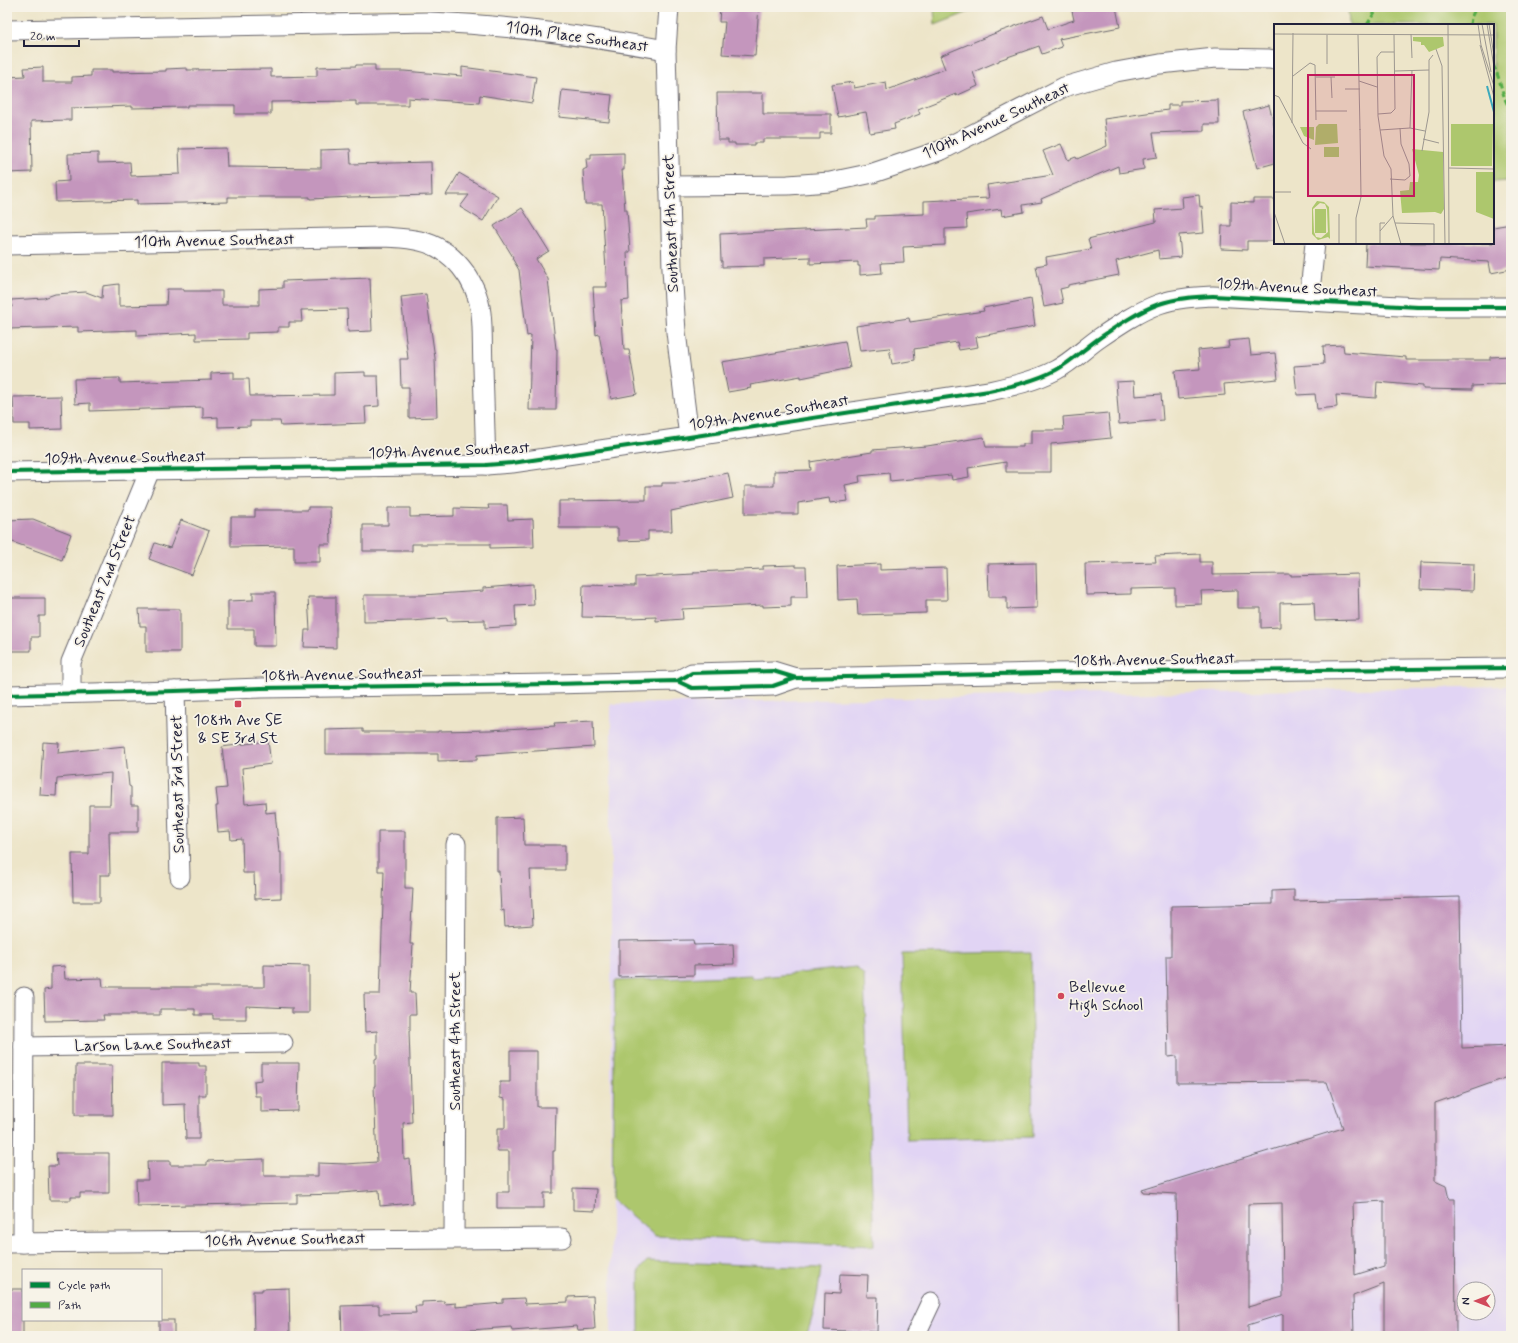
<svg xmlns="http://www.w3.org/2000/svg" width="1518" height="1343" font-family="Mynerve,sans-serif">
	<rect width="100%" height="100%" fill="#f7f3e8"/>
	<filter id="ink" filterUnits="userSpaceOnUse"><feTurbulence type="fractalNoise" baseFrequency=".025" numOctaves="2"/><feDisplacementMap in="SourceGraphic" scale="8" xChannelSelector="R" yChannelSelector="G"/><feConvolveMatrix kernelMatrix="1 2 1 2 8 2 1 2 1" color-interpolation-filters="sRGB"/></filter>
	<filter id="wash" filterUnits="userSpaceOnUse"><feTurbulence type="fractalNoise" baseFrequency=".012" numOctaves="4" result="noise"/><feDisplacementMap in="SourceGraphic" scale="16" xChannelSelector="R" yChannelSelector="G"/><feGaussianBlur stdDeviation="0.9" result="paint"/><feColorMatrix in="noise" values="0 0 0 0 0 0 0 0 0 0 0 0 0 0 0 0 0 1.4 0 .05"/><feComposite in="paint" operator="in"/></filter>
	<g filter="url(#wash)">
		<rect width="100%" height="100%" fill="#ede5c9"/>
		<path fill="#e1d4f4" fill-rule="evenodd" d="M1511 686V1336H611V704ZM1464 1289H1488V1313H1464Z"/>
		<g fill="#adc76d" stroke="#687454">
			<polygon points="934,7 982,7 935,25"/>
			<polygon points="1348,7 1511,7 1511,181 1493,182 1493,25 1349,25"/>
			<polygon points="1031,952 1033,1137 907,1140 902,954"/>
			<polygon points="856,967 864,975 874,1246 655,1236 612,1199 615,981 751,975 753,978"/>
			<path d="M647 1261 821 1268C818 1292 815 1313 806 1336H639V1270Z"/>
		</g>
		<g id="blocks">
			<g fill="#c496bd" fill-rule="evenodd">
				<polygon points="720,7 759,7 755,56 722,54 725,22 719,22"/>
				<polygon points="1093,7 1116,7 1120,27 1059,39 1062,47 1042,54 1039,46 999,60 999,61 973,72 978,86 956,96 956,94 918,109 920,114 894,124 895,129 870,133 866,112 838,117 832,85 853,82 854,88 886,82 887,90 945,69 940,56 993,34 1043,16 1048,29 1074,20 1072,11"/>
				<polygon points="356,65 375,65 375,71 404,71 462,76 462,67 536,77 532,103 480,95 479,103 408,98 408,105 356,105 356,101 271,102 271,114 235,114 235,105 187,105 187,107 132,108 132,106 71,108 71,120 31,121 32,172 7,173 7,77 25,76 24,68 43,67 43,82 72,82 72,77 91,76 91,70 112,70 112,72 166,71 166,69 187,68 187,70 271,69 271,77 317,76 317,67 356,66"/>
				<polygon points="562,90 612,95 609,122 559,117"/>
				<polygon points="717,93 763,93 763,114 831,114 831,133 820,133 820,139 763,139 763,143 754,143 754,145 735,145 735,143 728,143 728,140 718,140"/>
				<polygon points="1218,100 1219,124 1204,124 1204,131 1153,133 1157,157 1143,159 1144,169 1119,173 1118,166 1041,199 1042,202 1023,205 1024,212 1002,216 1001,209 966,214 967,228 945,229 945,245 903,247 904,262 881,263 882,273 860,275 860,266 858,266 858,262 810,264 810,257 764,259 764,266 722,267 722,261 721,261 720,234 867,227 866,219 875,219 875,216 924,214 924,201 989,198 987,185 1053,175 1043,151 1061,144 1068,160 1076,157 1077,159 1107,146 1104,119 1168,110 1168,105 1180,105 1180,101"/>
				<polygon points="1269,105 1275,129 1275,163 1257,168 1243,112"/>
				<polygon points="226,148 227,167 321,168 321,150 350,149 351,164 431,162 432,195 352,197 310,199 310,197 228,197 228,202 137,204 137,200 56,202 55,182 69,181 68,154 98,153 98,163 130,162 131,176 180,174 179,149"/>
				<polygon points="624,153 624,170 622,170 625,210 627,210 630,252 627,252 629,300 621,301 624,350 629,350 637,394 611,399 599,334 596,335 593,287 607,287 602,204 585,204 583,170 587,168 586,159 591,159 591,154"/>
				<polygon points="459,173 498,196 483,221 460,207 469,195 446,195"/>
				<polygon points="1199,195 1200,207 1202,206 1204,233 1179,235 1181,257 1159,259 1158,250 1116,261 1119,275 1068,285 1068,287 1060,289 1063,303 1044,307 1036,266 1047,264 1046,257 1091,249 1088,239 1156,222 1155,210 1183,208 1182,197"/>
				<polygon points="1253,199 1275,199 1275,241 1247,241 1247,250 1221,249 1222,226 1231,226 1231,202 1253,203"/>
				<polygon points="522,208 549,251 536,259 548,279 556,349 557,349 556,410 529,410 531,335 527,336 519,270 512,258 513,257 494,226"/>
				<polygon points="1511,224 1511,269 1491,273 1489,262 1440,259 1439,270 1365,266 1366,243 1493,243 1493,227"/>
				<polygon points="370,278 372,331 348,332 347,309 301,310 302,322 289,322 289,327 278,327 278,332 247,333 247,339 196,340 196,333 137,336 137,330 78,332 78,327 7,329 7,307 12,307 11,300 44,298 55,294 86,292 102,298 103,286 119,284 119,306 166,305 167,289 184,289 184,291 222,291 222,305 259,305 259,289 283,288 283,281"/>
				<polygon points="426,294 435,358 437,417 409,418 409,387 401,387 400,359 408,359 401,297"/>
				<polygon points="1031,299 1035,326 976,337 978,347 959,350 957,342 914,349 915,360 892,364 889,348 860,351 856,326 909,318 910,322 984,311 983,308"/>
				<polygon points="1249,339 1251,355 1275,353 1278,379 1224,384 1225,395 1178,399 1175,371 1200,369 1198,350 1229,347 1228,341"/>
				<polygon points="845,341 850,368 801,378 801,376 750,385 751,388 728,392 722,362"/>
				<polygon points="1343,345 1344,352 1406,357 1406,360 1490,360 1490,357 1511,356 1511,384 1472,386 1472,390 1423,389 1423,386 1377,382 1376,398 1336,395 1337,407 1317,409 1315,394 1297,395 1294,366 1324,364 1323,346"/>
				<polygon points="234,372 234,379 249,379 250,396 334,395 334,373 365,372 365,376 378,376 379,406 365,407 366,423 281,426 280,421 250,421 250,426 218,427 218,417 203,418 203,407 90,411 90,403 75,404 74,379 120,378 120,383 211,380 211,373"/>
				<polygon points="1134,381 1135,396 1161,394 1163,420 1119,424 1116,382"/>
				<polygon points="61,396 62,429 30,430 30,424 14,424 13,397"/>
				<polygon points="1108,413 1111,438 1051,444 1051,472 1006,472 1006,462 968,468 969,477 952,480 951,475 890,481 889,473 859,476 860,482 845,485 848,501 830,503 829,498 798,503 798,514 745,514 745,486 774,486 774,471 811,470 810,462 872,452 872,450 927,446 984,437 986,447 1023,447 1023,444 1031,444 1031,430 1064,430 1063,417"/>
				<polygon points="728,473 733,498 671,511 672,531 648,531 648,540 618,541 618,528 559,528 559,501 646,500 646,486 662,486 662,483 678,483"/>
				<polygon points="488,505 507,505 508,520 533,519 534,547 490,548 490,544 412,544 412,551 363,551 363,525 388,525 388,508 410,508 410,517 454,516 454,508 489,509"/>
				<polygon points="308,507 330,507 331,544 320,544 320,562 294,562 294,546 231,547 231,517 255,517 255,510 308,510"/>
				<polygon points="33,519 71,534 62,560 7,540 7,520"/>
				<polygon points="181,520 209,531 192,575 149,559 155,543 170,548"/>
				<polygon points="1200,554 1200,562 1212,562 1212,575 1291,574 1291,576 1358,574 1359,620 1315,621 1314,602 1280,603 1280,627 1261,628 1261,608 1238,608 1238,590 1201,591 1202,604 1175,605 1175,588 1131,589 1131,594 1086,595 1085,564 1156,562 1155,556"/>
				<polygon points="1421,562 1474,564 1473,591 1420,589"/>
				<polygon points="1036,563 1037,608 1007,609 1007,597 989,597 988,564"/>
				<polygon points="880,564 880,570 946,568 947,600 926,600 926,613 858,615 857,599 838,600 837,566"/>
				<polygon points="796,565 796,567 806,567 807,597 791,597 791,606 763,607 763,605 682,609 683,619 656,621 656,617 630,618 582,617 583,585 635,586 635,577 694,574 694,572 763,569 763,566"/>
				<polygon points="533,584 534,605 515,606 516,626 485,628 485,620 447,621 447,618 413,621 364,622 364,595 422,595 483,591 483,588"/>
				<polygon points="253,592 275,592 276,646 254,646 254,629 228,629 228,601 253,600"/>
				<polygon points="308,597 336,597 336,648 304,647 305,630 310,630"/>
				<polygon points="7,598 45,598 45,616 39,616 39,637 31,637 31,651 7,651"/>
				<polygon points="139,609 180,609 180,652 146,652 146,626 140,626"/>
				<polygon points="593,721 594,747 477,755 477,760 438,761 438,754 326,754 326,730 363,729 363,732 438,732 438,731 490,730 555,726 554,723"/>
				<polygon points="268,741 271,764 242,768 245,804 265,802 266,813 275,812 279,852 281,852 281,898 255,899 254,873 243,873 242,839 231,840 230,831 218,832 216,806 218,806 216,789 227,788 222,747"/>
				<polygon points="43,742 59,743 58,753 125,746 129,786 131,787 131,805 138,805 138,832 109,832 110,875 100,875 100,902 73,902 72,854 89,854 89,805 110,805 111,773 57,778 56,796 40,795"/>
				<polygon points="523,817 524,845 565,845 565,870 530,870 533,925 505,927 504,910 501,911 499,871 497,871 497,818"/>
				<polygon points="378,831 405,831 405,888 413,888 410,944 413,944 410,993 415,993 416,1014 410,1014 410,1031 409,1031 412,1122 403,1123 404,1160 410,1159 413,1203 380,1206 379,1190 340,1193 340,1194 297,1195 297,1203 137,1206 136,1180 148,1180 147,1161 170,1161 170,1165 207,1165 207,1161 264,1159 264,1176 318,1176 318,1163 346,1164 377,1162 374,1086 375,1086 375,1059 377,1058 377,1031 365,1032 364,994 380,994 384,871 378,871"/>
				<path d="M1294 890V901L1460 897 1462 1048 1511 1046V1076L1435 1103V1181L1446 1186 1449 1199H1455L1456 1336H1384V1284L1353 1296 1354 1336H1283V1314L1248 1325V1336H1179L1176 1194 1143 1192 1142 1190 1343 1128 1327 1082 1177 1083V1056L1168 1057 1166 956H1171V906L1272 904V891ZM1384 1201V1266L1355 1275 1353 1203ZM1282 1203 1283 1297 1248 1307V1204Z"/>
				<polygon points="693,940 694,945 733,944 734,964 694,965 694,975 619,977 619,941"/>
				<polygon points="264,965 309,966 309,1013 292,1013 292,1008 246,1006 246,1019 213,1019 213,1015 195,1015 195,1009 160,1009 160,1015 103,1015 104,1020 45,1021 44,990 51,989 51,967 64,966 65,979 102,978 103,987 264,987"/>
				<polygon points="510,1051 537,1051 537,1107 556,1107 555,1151 553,1151 553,1193 544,1193 544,1208 497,1208 497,1192 509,1192 509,1151 497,1151 497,1128 505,1128 505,1099 500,1098 500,1082 510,1082"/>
				<polygon points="162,1063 199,1063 199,1066 206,1066 206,1095 199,1095 199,1139 186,1139 185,1104 162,1105"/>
				<polygon points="261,1063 299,1063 298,1111 261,1112 261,1096 255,1096 254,1081 261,1080"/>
				<polygon points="76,1065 112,1065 113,1115 75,1115 75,1075 76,1075"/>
				<polygon points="56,1153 109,1153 109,1193 80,1193 80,1197 71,1197 71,1200 49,1200 48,1166 57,1166"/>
				<polygon points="573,1188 596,1189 595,1211 573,1210"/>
				<polygon points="840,1274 868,1275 867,1297 878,1297 877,1332 824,1330 825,1293 839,1294"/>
				<polygon points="289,1288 290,1335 254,1335 253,1291 262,1291 262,1289"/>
				<rect x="7" y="1289" width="16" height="47"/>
				<polygon points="593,1296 595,1329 578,1330 577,1326 512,1331 511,1327 457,1331 457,1335 342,1336 341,1306 379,1305 379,1314 416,1313 415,1306 422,1306 422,1302 444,1301 445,1304 456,1303 456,1307 503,1303 503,1299 524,1298 525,1304 568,1302 568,1297"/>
				<rect x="159" y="1320" width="15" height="16"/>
			</g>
		</g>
	</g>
	<g filter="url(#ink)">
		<use href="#blocks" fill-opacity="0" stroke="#69666d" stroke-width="1"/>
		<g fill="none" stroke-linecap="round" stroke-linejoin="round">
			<g stroke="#69666d" stroke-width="21">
				<g id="minor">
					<polyline points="669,7 666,50 672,269 676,332 689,437"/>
					<path d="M7 30 429 22C509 25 587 36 666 50"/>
					<polyline points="669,186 788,185 830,182 873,173 942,150 1064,87 1116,72 1160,64 1215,58 1269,59 1275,60"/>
					<path d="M7 245 384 237C396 238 408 238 420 241 452 248 477 280 481 313 483 330 482 349 483 367 484 400 485 432 486 465"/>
					<polyline points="1309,301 1315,243"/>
					<path d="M7 472 486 465 512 463 689 437 989 391C1012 386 1035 381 1056 370 1071 362 1084 349 1098 339 1117 326 1137 312 1159 304 1176 298 1195 297 1213 296L1418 307H1511"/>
					<polyline points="677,681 692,673 773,671 796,678"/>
					<polyline points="175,691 180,877"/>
					<polyline points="71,693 71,662 150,470"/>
					<polyline points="7,695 175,691 261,688 553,684 677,681 692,688 773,686 796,678 1042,673 1511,668"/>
					<polyline points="24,1047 283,1043"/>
					<polyline points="454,1238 456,844"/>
					<polyline points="7,1243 562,1238"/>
					<polyline points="23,1243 24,997"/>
					<polyline points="915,1336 931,1302"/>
				</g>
			</g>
			<use href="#minor" stroke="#fff" stroke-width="19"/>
			<g stroke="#53aa46" stroke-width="3" stroke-dasharray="6 3" stroke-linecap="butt">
				<polyline points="1367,25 1378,7"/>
				<polyline points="1470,25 1471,18 1476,7"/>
				<path d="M1493 65C1502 81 1501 96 1511 110"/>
			</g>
			<g stroke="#f7f3e8" stroke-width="6">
				<g id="cycleway">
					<path d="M7 472 486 465 512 463 689 437 989 391C1012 386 1035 381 1056 370 1071 362 1084 349 1098 339 1117 326 1137 312 1159 304 1176 298 1195 297 1213 296L1418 307H1511"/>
					<polyline points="677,681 692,673 773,671 796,678"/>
					<polyline points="7,695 175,691 261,688 553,684 677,681 692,688 773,686 796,678 1042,673 1511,668"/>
				</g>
			</g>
			<use href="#cycleway" stroke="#00873e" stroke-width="4"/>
		</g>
	</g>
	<g fill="#d1495b" stroke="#f7f3e8" stroke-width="1.5">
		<rect x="234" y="700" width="8" height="8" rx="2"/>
		<circle cx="1061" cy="996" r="4"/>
	</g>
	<g text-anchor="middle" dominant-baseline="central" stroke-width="3.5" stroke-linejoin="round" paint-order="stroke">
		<g font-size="16" fill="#22223b" stroke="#f7f3e8">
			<text transform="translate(577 37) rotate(8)">110th Place Southeast</text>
			<text transform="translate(996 121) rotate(-25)">110th Avenue Southeast</text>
			<text transform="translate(671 223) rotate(-92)">Southeast 4th Street</text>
			<text transform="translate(214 241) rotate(-1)">110th Avenue Southeast</text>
			<text transform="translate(1297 288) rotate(3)">109th Avenue Southeast</text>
			<text transform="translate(769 413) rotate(-9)">109th Avenue Southeast</text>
			<text transform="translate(449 451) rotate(-2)">109th Avenue Southeast</text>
			<text transform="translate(125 458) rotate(-1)">109th Avenue Southeast</text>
			<text transform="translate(105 581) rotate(-68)">Southeast 2nd Street</text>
			<text transform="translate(1154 660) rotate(-1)">108th Avenue Southeast</text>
			<text transform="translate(342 675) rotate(-1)">108th Avenue Southeast</text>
			<text transform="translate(178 784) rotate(-91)">Southeast 3rd Street</text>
			<text transform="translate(455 1041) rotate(-90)">Southeast 4th Street</text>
			<text transform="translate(153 1045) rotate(-1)">Larson Lane Southeast</text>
			<text transform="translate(285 1240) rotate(-1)">106th Avenue Southeast</text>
		</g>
		<g font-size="16" fill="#22223b" stroke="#f7f3e8">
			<text x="238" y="720">108th Ave SE<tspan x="238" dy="18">&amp; SE 3rd St</tspan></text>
			<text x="1069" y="987" text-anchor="start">Bellevue<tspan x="1069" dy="18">High School</tspan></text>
		</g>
	</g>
	<g transform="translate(1274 24)">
		<rect width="220" height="220" fill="#ede5c9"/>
		<path d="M139 13H169L170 22 155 28 150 21H147V18L139 17ZM45 100H63L64 119 41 121 42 103ZM177 100H219L218 142H177ZM26 103H40V116L30 112ZM50 123H65V133H50ZM138 125 169 128 170 185 167 190 161 188 128 189 126 167 135 166 136 158H144L145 151ZM202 148H220V195L202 188ZM43 177 50 178 55 183 56 215 54 213 44 216 38 210V184ZM46 179 51 180 53 185 54 208 47 214 42 213 40 208 39 185ZM41 185H52V209H41Z" fill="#adc76d" fill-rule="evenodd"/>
		<path fill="none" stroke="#3ca9bc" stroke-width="2" d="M213 62 220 88"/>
		<path fill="none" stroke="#9c9790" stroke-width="1" d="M174 0 175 220M204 0 207 21 220 62M208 0 217 48M213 0 220 43M215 0 220 32M0 10 220 11M137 10 138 34M84 11 86 106M206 21 220 73M162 25 168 42 171 220M53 40V11M121 47 155 46M19 52 36 39 41 41 42 96M42 53H61M57 53 58 74M85 57 103 63M71 65H86M0 71 5 73 29 119 37 125M42 87H73M104 90 117 89 121 85 120 11M18 99 19 9M136 104 138 46M106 106 136 104 151 107M149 115 165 119M148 127 155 88V36L159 31M175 144 220 145M116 155 131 156 136 152 135 140 127 120 126 104M0 168H17M0 188 11 220M119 192 127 220M121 199 160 200M160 200V220M106 207 119 192 117 145 110 132 104 92 103 33 107 28H120M65 219V190M50 220H82M82 220V194L87 173 86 105M106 220V199H111"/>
		<path fill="#c2185b" fill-opacity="0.15" stroke="#c2185b" stroke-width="2" d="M34 51H140V172H34Z"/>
		<rect width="220" height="220" fill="none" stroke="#22223b" stroke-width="2"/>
	</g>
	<rect width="1518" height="1343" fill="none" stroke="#f7f3e8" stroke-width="24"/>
	<rect x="22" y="1269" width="140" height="52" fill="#f7f3e8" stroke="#a29fa3"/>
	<rect x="30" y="1282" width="20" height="6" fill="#00873e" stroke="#a29fa3"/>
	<text x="58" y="1289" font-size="12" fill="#22223b">Cycle path</text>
	<rect x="30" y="1302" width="20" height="6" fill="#53aa46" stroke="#a29fa3"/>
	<text x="58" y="1309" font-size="12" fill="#22223b">Path</text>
	<g transform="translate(1476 1301) rotate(270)"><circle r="19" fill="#f7f3e8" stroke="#a29fa3"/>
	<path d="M0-3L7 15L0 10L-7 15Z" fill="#d1495b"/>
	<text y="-6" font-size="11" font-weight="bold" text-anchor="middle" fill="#22223b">N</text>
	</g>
	<path d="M24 40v6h55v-6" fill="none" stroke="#22223b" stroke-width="2"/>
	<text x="30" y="40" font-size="12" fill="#22223b" stroke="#f7f3e8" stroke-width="3" paint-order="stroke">20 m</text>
</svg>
